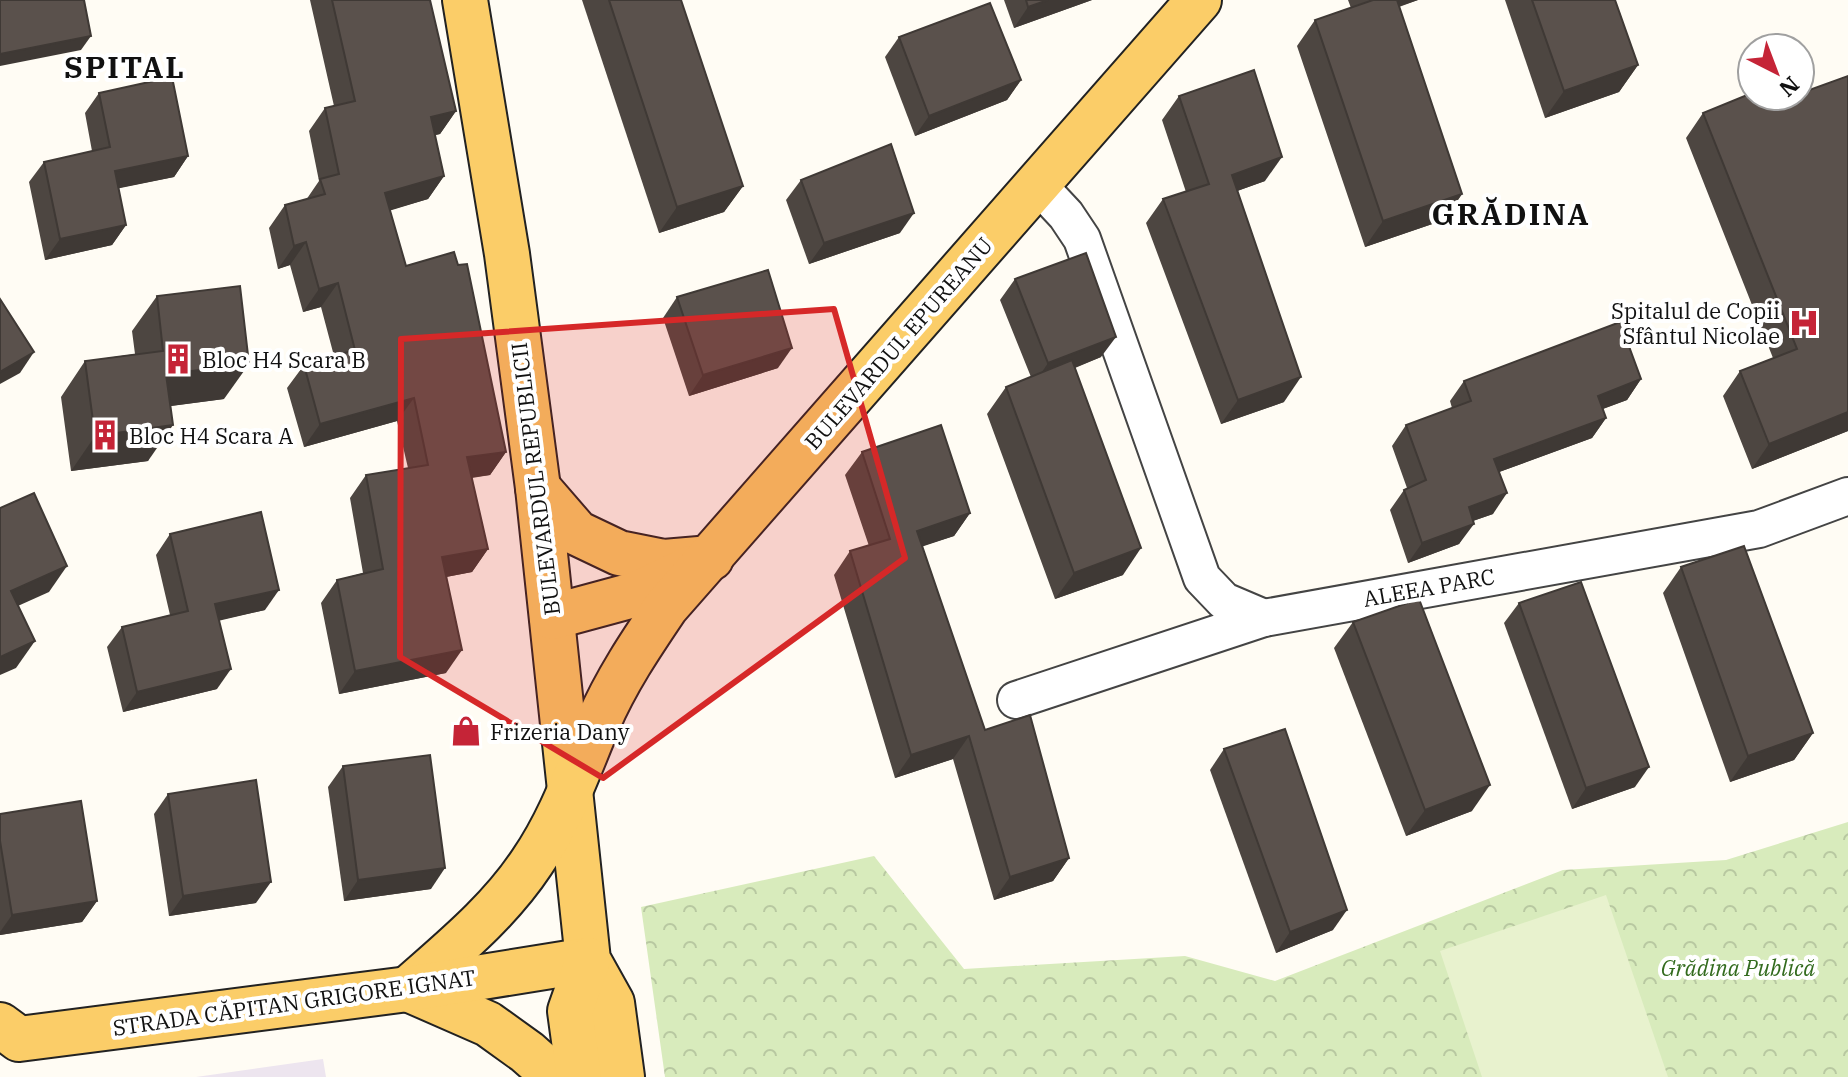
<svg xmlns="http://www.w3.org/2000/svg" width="1848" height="1077" font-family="'IBM Plex Serif',serif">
	<defs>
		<pattern id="park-crowns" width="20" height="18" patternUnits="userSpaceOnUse" patternTransform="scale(2)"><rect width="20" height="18" fill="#d8ebbc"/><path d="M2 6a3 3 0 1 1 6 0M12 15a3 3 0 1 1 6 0" fill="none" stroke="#b8c8a1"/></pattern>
	</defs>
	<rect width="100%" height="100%" fill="#fffcf4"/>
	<polygon fill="#ede5ef" points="323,1059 326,1077 196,1077"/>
	<polygon fill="url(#park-crowns)" points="1848,822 1848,1077 665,1077 641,907 874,856 964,969 1185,956 1275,981 1563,870 1726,860"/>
	<polygon fill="#e8f2ce" points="1606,895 1668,1077 1482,1077 1440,951"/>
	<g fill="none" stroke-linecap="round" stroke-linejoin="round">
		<g stroke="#444" stroke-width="40">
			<g id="minor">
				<polyline points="1037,184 1066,215 1082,239 1202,578 1224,601 1264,618"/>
				<polyline points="1016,700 1264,618 1759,529 1848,496"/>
			</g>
		</g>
		<g stroke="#222" stroke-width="48">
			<g id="major">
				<polyline points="465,0 507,254 538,488 588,960 612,1003 622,1077"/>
				<polyline points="538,488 577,533 619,553 664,562 711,558"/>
				<polyline points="552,617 637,594 691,568"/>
				<path d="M408 989C452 950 499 912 532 862 561 820 578 770 598 723 616 681 641 644 666 607L1199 0"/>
				<polyline points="408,989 488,1024 527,1052 555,1077"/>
				<polyline points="0,1025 19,1039 408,989 588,960"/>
				<polyline points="579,1077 570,1011 588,960"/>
			</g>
		</g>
		<use href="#minor" stroke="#fff" stroke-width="36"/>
		<use href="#major" stroke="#fbcd68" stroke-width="44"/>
	</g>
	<g fill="#4d4641">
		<polygon points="310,0 430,0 456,111 440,134 435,135 444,176 428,199 390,210 406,266 506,452 490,475 472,478 488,549 472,572 446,577 446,673 339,694 321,603 337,580 363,573 350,498 366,475 408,468 397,421 304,447 287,388 304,365 334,356 321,307 303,312 290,265 278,269 269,228 285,205 306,200 319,181 309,131 325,108 334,106"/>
		<polygon points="582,0 681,0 743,186 724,212 659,233"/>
		<polygon points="1004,0 1092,0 1014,28"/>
		<polygon points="1348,0 1418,0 1399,7 1462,194 1444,220 1365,247 1297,46 1315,20 1351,8"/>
		<polygon points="1505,0 1615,0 1638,65 1619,92 1545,118"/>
		<polygon points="899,37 1021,80 1007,100 915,136 885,57"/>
		<polygon points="1848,76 1848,431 1752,469 1723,396 1740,371 1773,358 1686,138 1703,113 1804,92"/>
		<polygon points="99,93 188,156 174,177 118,188 126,225 112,245 45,260 29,182 44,162 92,151 85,113"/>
		<polygon points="1179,96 1265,181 1237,191 1284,402 1221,424 1146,223 1163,199 1186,192 1162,120"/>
		<polygon points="801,180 900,233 809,264 786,200"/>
		<polygon points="1015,279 1101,357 1075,368 1123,575 1055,599 987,414 1006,387 1031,377 1000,300"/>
		<polygon points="157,296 224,399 170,406 148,461 71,471 61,397 85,361 135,354 132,331"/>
		<polygon points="677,297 778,368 689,396 663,318"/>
		<polygon points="1641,379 1627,400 1603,409 1606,418 1592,438 1499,472 1493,514 1473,521 1459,544 1408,563 1390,510 1404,490 1407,488 1392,446 1406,425 1452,408 1450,401 1464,381"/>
		<polygon points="862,452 970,513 954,536 922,546 985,730 1069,858 1053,881 994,900 953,759 895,778 834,575 850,551 869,546 845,475"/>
		<polygon points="170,534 265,610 219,620 217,689 123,712 107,647 122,627 170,615 156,555"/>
		<polygon points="1681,567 1813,733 1794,760 1730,782 1663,593"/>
		<polygon points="1519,603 1635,787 1572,809 1504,623"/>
		<polygon points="1353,622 1472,811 1406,836 1334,648"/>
		<polygon points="1224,749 1333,930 1276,953 1210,770"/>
		<polygon points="343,766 431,889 344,901 328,787"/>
		<polygon points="168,794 256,903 169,916 154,814"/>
		<polygon points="0,814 97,901 82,922 0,935"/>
	</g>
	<g fill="#3f3935">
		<polygon points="1048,0 1092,0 1014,28 1028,7"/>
		<polygon points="1370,0 1418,0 1355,21"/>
		<polygon points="91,36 81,50 0,66 0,54"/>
		<polygon points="1638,65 1619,92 1545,118 1564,91"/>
		<polygon points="1021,80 1007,100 915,136 929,116"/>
		<polygon points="456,111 440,134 414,140 431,117"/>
		<polygon points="188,156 174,177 101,192 115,171"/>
		<polygon points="1282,157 1265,181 1215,199 1232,175"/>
		<polygon points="444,176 428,199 369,217 385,193"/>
		<polygon points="743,186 724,212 659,233 677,207"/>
		<polygon points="1462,194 1444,220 1365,247 1383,221"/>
		<polygon points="914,213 900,233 809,264 824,243"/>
		<polygon points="126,225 112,245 45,260 60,239"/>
		<polygon points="306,242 290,265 278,269 294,246"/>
		<polygon points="338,283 321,307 303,312 319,289"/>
		<polygon points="1116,337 1101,357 1034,384 1048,363"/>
		<polygon points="792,348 778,368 689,396 703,375"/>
		<polygon points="34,352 20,373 0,384 0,372"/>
		<polygon points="249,364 224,399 141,410 166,374"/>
		<polygon points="1301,377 1284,402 1221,424 1238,400"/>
		<polygon points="1641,379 1627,400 1583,416 1598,396"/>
		<polygon points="414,398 397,421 304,447 320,424"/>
		<polygon points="1848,412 1848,431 1752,469 1769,444"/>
		<polygon points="1606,418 1592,438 1480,479 1494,459"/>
		<polygon points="173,425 148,461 71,471 95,436"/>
		<polygon points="506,452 490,475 451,480 467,457"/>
		<polygon points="1507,493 1493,514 1455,527 1469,507"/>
		<polygon points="970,513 954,536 900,554 917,531"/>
		<polygon points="1474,524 1459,544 1408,563 1422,543"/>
		<polygon points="1141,548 1123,575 1055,599 1074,573"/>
		<polygon points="488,549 472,572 425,581 442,557"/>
		<polygon points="67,566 49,592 0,614 11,591"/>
		<polygon points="279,590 265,610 201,625 215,604"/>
		<polygon points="35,641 16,668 0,675 0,657"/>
		<polygon points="462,650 446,673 339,694 355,671"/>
		<polygon points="231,669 217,689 123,712 137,692"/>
		<polygon points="1813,733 1794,760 1730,782 1748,756"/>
		<polygon points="969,736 953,759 895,778 911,755"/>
		<polygon points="1649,767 1635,787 1572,809 1586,788"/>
		<polygon points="1490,785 1472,811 1406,836 1425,810"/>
		<polygon points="1069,858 1053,881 994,900 1010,877"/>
		<polygon points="445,868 431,889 344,901 358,880"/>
		<polygon points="271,882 256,903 169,916 183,896"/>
		<polygon points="97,901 82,922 0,935 0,932 12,915"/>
		<polygon points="1347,910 1333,930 1276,953 1290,932"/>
	</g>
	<g fill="#5a514c" stroke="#3f3935" stroke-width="2">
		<polygon points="0,0 84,0 91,36 0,54"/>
		<polygon points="332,0 430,0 456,111 431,117 444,176 385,193 406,266 454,252 458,265 467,264 506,452 467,457 488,549 442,557 462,650 355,671 337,580 383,569 366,475 428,465 414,398 320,424 304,365 355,350 338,283 319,289 306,242 294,246 285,205 325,194 320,179 339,174 325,108 355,101"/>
		<polygon points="609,0 681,0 743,186 677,207"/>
		<polygon points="1026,0 1048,0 1028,7"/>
		<polygon points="1373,0 1397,0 1462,194 1383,221 1315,20"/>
		<polygon points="1532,0 1615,0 1638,65 1564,91"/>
		<polygon points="990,3 1021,80 929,116 899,37"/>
		<polygon points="1254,70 1282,157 1232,175 1301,377 1238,400 1163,199 1209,184 1179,96"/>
		<polygon points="1848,76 1848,412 1769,444 1740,371 1797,349 1703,113 1752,93 1752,96 1800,96 1800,82 1804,92"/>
		<polygon points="172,77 188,156 115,171 126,225 60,239 44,162 110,147 99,93"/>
		<polygon points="891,144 914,213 824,243 801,180"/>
		<polygon points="1086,253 1116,337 1048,363 1015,279"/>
		<polygon points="768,270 792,348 703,375 677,297"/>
		<polygon points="240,286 249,364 166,374 173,425 95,436 85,361 163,351 157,296"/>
		<polygon points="0,299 34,352 0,372"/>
		<polygon points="1620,322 1641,379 1598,396 1606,418 1494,459 1507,493 1469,507 1474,524 1422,543 1404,490 1426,480 1406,425 1471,401 1464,381"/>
		<polygon points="1072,360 1141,548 1074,573 1006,387"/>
		<polygon points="941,425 970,513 917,531 985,730 1030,715 1069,858 1010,877 969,736 911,755 850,551 890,539 862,452"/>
		<polygon points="34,493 67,566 11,591 35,641 0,657 0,508"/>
		<polygon points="261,512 279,590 215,604 231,669 137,692 122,627 188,611 170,534"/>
		<polygon points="1744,546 1813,733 1748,756 1681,567"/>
		<polygon points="1581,582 1649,767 1586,788 1519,603"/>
		<polygon points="1419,599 1490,785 1425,810 1353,622"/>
		<polygon points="1285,729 1347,910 1290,932 1224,749"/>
		<polygon points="430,755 445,868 358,880 343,766"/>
		<polygon points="256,780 271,882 183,896 168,794"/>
		<polygon points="81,801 97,901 12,915 0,841 0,814"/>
	</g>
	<path fill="#d62828" fill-opacity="0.2" stroke="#d62828" stroke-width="6" stroke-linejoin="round" d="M834 309 905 558 603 778 400 657 401 339Z"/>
	<defs>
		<g id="hospital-bare" transform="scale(2.4)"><path d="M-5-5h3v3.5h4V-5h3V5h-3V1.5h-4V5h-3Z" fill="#c52437" stroke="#fff" stroke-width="2.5" paint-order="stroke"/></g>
		<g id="building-bare" transform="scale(2.4)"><path d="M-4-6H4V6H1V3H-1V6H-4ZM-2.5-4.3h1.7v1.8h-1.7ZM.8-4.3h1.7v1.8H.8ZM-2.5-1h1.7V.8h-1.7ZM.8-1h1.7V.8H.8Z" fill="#c52437" stroke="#fff" stroke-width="2.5" paint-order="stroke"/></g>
		<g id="shop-bare" transform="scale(2.4)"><path d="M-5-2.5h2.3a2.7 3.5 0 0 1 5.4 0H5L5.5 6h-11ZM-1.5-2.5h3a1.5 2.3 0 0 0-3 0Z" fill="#c52437" stroke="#fff" stroke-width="2.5" paint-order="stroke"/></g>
	</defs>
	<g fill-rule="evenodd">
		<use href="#hospital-bare" x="1804" y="323"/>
		<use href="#building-bare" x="178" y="359"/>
		<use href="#building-bare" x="105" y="435"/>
		<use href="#shop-bare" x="466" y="731"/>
	</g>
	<g text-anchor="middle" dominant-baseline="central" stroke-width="8" stroke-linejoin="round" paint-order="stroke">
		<g font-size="22" fill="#111" stroke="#fff" text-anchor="start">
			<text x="1780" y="310" text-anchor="end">Spitalul de Copii<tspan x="1780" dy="25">Sfântul Nicolae</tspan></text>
			<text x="202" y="359">Bloc H4 Scara B</text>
			<text x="129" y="435">Bloc H4 Scara A</text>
			<text x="490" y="731">Frizeria Dany</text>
		</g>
		<g font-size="22" fill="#111" stroke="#fff">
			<text transform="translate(898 343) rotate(-49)">BULEVARDUL EPUREANU</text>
			<text transform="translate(535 479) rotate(-97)">BULEVARDUL REPUBLICII</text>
			<text transform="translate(1429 587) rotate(-10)">ALEEA PARC</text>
			<text transform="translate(294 1002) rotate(-8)">STRADA CĂPITAN GRIGORE IGNAT</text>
		</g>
		<g font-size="22" font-style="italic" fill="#336b1e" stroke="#fff">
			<text x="1738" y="967">Grădina Publică</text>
		</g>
		<g font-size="30" font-weight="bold" letter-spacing="2" fill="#111" stroke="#fff">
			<text x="125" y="66">SPITAL</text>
			<text x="1511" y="213">GRĂDINA</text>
		</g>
	</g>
	<g transform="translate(1776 72) rotate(138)"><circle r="38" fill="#ffffff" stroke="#a0a0a0" stroke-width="2"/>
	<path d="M0-6L14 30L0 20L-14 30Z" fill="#c52437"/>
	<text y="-12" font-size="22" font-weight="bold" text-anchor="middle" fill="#111111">N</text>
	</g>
</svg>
